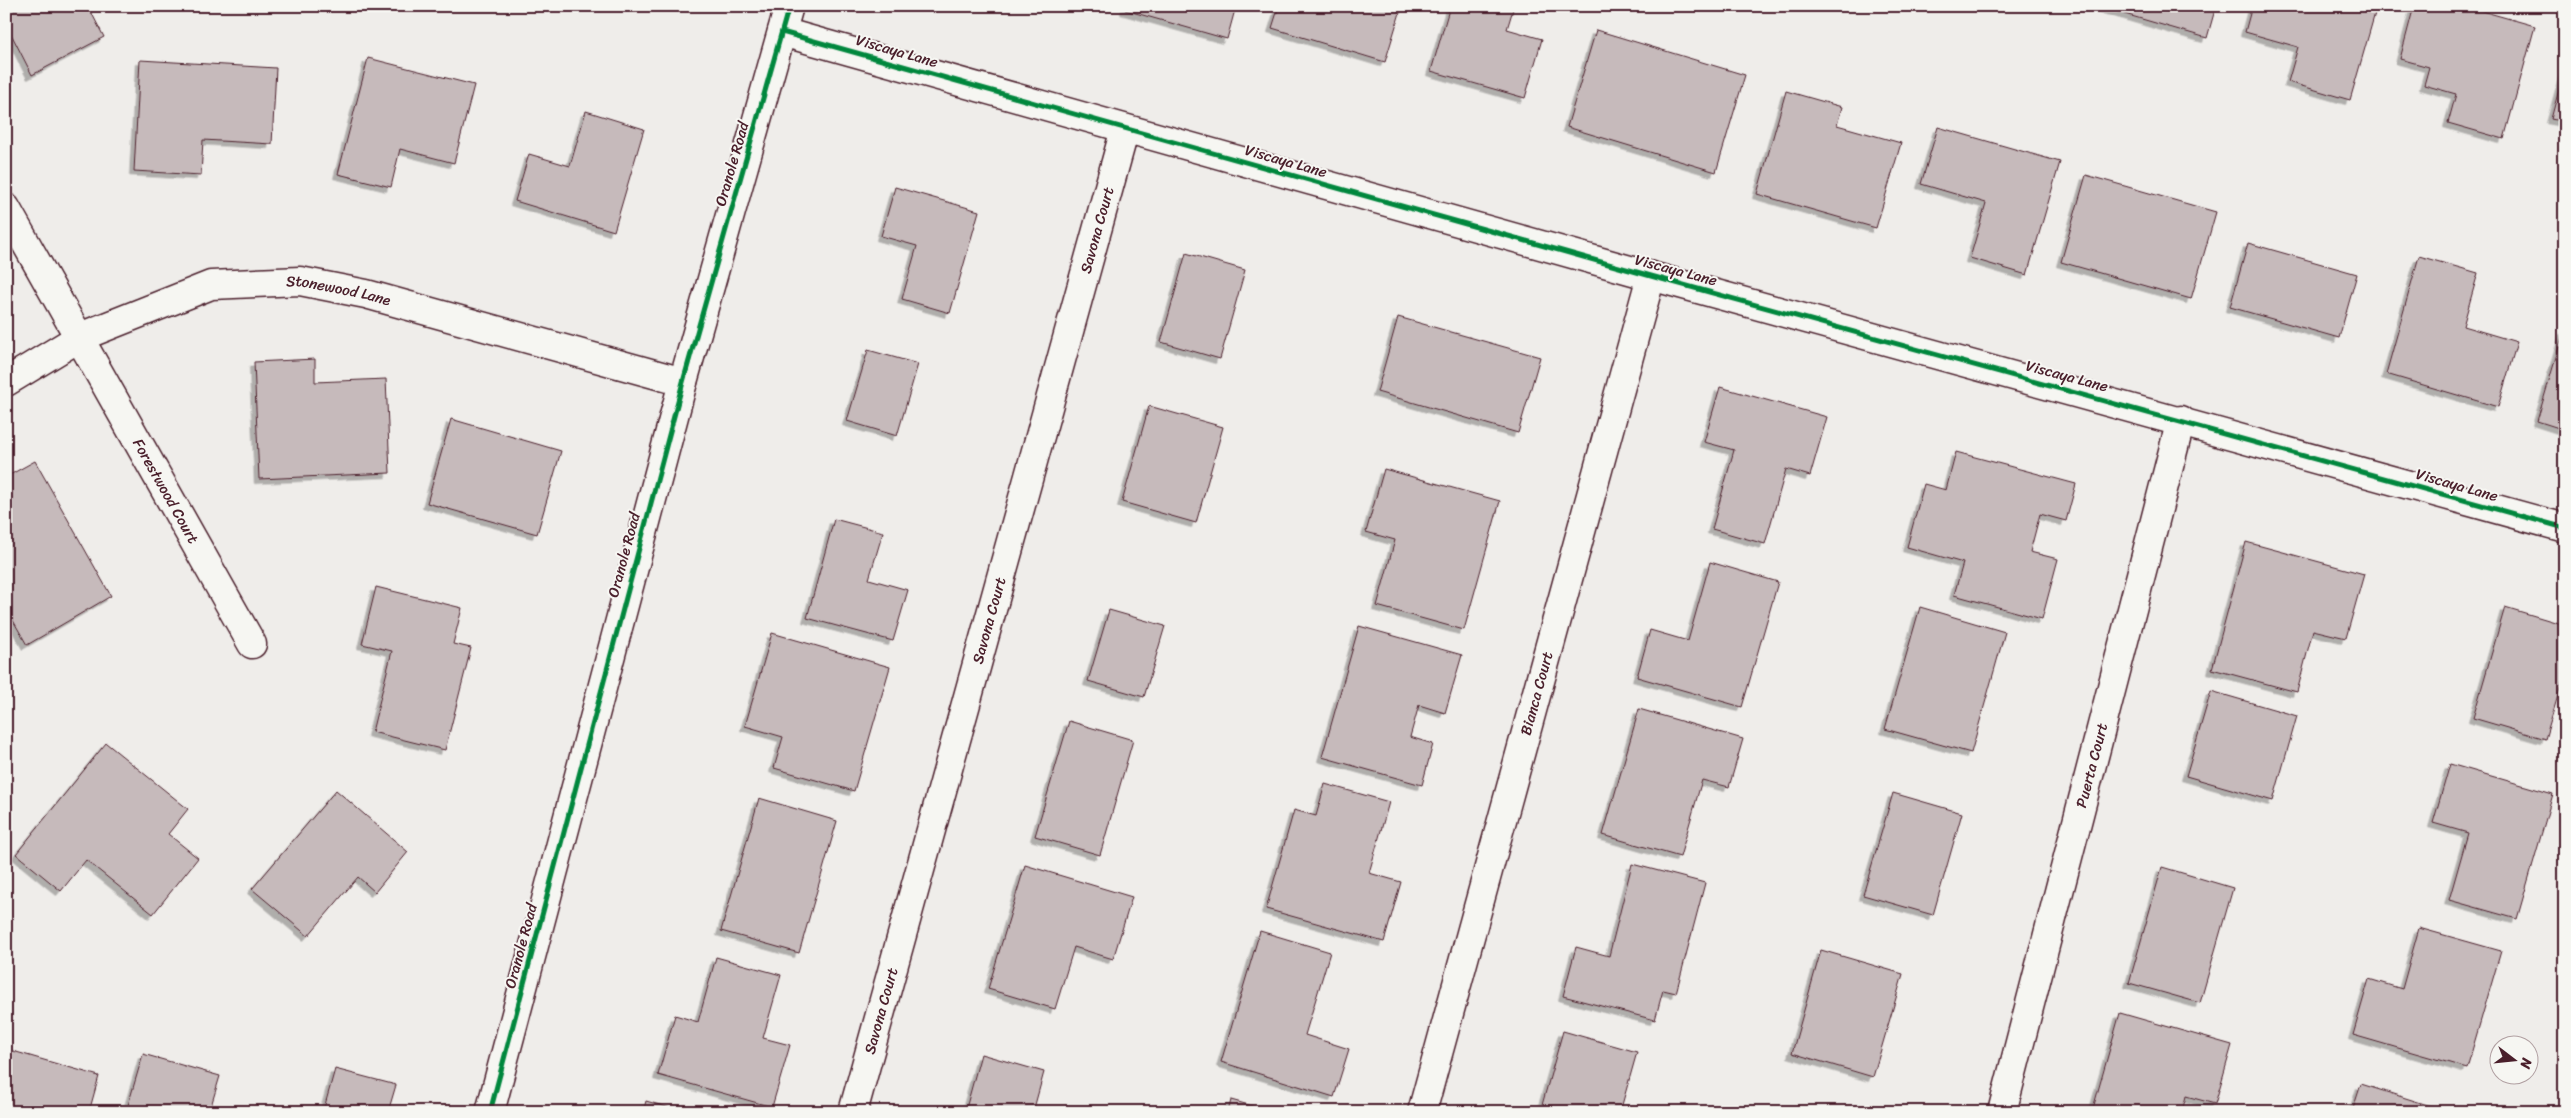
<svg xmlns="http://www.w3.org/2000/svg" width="2571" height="1118" font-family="Sriracha,sans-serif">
	<defs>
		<filter id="shadow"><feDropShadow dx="-4.5" dy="4.5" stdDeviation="0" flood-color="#0004"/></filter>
	</defs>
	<rect width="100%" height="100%" fill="#efedea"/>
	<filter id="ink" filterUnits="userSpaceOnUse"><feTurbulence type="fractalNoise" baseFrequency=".02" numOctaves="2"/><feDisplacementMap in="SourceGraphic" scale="10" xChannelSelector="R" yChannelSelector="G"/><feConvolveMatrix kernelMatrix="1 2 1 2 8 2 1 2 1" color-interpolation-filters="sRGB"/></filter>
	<g filter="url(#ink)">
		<g fill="#c6babb" stroke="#4a1f2b" filter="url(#shadow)">
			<polygon points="6,6 88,6 104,37 32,75 6,24"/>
			<polygon points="1126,6 1236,6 1227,39 1125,10"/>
			<polygon points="1279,6 1402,6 1385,62 1272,28"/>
			<polygon points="1450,6 1514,6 1507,29 1542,39 1525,98 1431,71"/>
			<polygon points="2097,6 2216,6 2207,38"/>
			<polygon points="2252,6 2377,6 2350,100 2288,82 2298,47 2245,32"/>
			<polygon points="2414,6 2464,6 2535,26 2504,139 2448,123 2456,94 2424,85 2429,67 2400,59"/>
			<polygon points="1596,30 1745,75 1716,172 1567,127"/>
			<polygon points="368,58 474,85 454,163 400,149 391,187 338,174"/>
			<polygon points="140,60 276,68 272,144 203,140 201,175 134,171"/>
			<polygon points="2565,67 2565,122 2551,119"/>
			<polygon points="1786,91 1842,107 1837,125 1901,143 1876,228 1757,194"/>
			<polygon points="586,111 644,129 614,231 515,201 529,154 570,166"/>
			<polygon points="1938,127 2060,162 2027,275 1970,258 1986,203 1921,184"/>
			<polygon points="2086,175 2216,212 2191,299 2061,262"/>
			<polygon points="895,187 979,211 950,313 902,299 917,246 881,236"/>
			<polygon points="2248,243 2357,274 2339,338 2230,307"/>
			<polygon points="1186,253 1245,270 1220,359 1161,342"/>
			<polygon points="2419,256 2478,273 2463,326 2517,342 2498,407 2386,374"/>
			<polygon points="1398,317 1540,357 1518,433 1377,392"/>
			<polygon points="2564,330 2565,330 2565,430 2537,421"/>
			<polygon points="868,350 918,364 897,436 847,421"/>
			<polygon points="315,359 315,382 386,379 390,473 259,479 254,362"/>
			<polygon points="1720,387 1827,417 1810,476 1786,469 1765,544 1712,529 1734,450 1704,442"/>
			<polygon points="1149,406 1223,427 1196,523 1122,502"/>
			<polygon points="451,419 561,451 537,534 427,503"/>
			<polygon points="1956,452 2076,484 2066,521 2040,514 2030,552 2058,559 2042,619 1954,595 1963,563 1907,547 1924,484 1946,490"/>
			<polygon points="35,461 111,596 27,645 6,608 6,477"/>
			<polygon points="1384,469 1500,501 1464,630 1377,606 1395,540 1366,532"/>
			<polygon points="834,519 883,532 869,579 908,590 893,641 807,618"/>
			<polygon points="2246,542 2364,574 2346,638 2313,630 2297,692 2212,669"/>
			<polygon points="1710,562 1778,582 1742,707 1637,677 1650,630 1688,641"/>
			<polygon points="376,587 462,608 453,644 471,648 445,750 372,732 392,651 362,644"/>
			<polygon points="1920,607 2005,632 1971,753 1885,729"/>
			<polygon points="2505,607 2565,625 2565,672 2545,739 2473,718"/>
			<polygon points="1109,610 1165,626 1144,697 1088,681"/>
			<polygon points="1359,626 1462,655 1445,713 1419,705 1410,737 1433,744 1422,785 1322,757"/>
			<polygon points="772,633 890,667 854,791 774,768 783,737 745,726"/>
			<polygon points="2211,691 2297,716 2273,801 2186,776"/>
			<polygon points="1639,709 1743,739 1729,787 1702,780 1680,857 1603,835"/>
			<polygon points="1069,721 1133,740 1100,855 1035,836"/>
			<polygon points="106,743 188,809 168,834 198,858 153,914 86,860 61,891 16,854"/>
			<polygon points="2450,764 2553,794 2517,919 2449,900 2468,833 2433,823"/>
			<polygon points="1325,784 1389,802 1369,873 1401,882 1384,942 1266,909 1294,810 1316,816"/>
			<polygon points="336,790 408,852 375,892 358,877 308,936 252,889"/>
			<polygon points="1893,793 1962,813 1933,915 1863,895"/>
			<polygon points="759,798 837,821 799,953 721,931"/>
			<polygon points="1632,864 1705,883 1676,993 1663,990 1655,1020 1563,996 1576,947 1609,956"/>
			<polygon points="1025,865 1132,897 1113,959 1074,947 1055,1009 988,989"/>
			<polygon points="2162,867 2233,888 2200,1003 2129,983"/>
			<polygon points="2419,928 2501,951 2467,1068 2353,1035 2369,979 2402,989"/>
			<polygon points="1260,931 1330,952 1305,1035 1349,1049 1334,1097 1221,1062"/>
			<polygon points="1821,950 1903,974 1873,1077 1792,1053"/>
			<polygon points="716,957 781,975 763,1038 790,1045 772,1107 658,1075 675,1015 698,1022"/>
			<polygon points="2120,1013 2232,1045 2215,1104 2186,1096 2182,1112 2092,1112"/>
			<polygon points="1563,1031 1637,1052 1620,1112 1540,1112"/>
			<polygon points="6,1049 99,1076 89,1112 6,1112"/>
			<polygon points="143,1054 220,1076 211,1106 232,1112 126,1112"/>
			<polygon points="981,1054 1044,1072 1033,1112 965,1112"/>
			<polygon points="335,1069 396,1085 388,1112 323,1112"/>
			<polygon points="2361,1084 2450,1112 2352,1112"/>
			<polygon points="1231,1100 1274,1112 1228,1112"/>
			<polygon points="646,1101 684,1112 643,1112"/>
		</g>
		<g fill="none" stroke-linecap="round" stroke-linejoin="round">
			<g stroke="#4a1f2b" stroke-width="31">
				<g id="minor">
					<polyline points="782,32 1651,276 2565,528"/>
					<path id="s1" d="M6 208 252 644"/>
					<path id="s2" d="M6 382 80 337 211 285 300 281 366 294 683 382"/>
					<polyline points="490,1112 683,382 789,6"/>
					<path id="s3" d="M853 1112 1125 129"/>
					<path id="s4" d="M1422 1112 1651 276"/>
					<path id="s5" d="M2002 1112 2181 420"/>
				</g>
			</g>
			<use href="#minor" stroke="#f6f6f2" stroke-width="28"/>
			<g stroke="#f6f6f2" stroke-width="8">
				<g id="cycleway">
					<polyline points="782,32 1651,276 2565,528"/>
					<polyline points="490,1112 683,382 789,6"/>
				</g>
			</g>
			<use href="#cycleway" stroke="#00873e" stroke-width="5"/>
		</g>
	</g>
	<g text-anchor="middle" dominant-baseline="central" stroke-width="4" stroke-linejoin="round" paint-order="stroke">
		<g font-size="15" fill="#4a1f2b" stroke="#f6f6f2">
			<text transform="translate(897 51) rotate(16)">Viscaya Lane</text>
			<text transform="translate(1286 161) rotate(16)">Viscaya Lane</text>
			<text transform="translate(732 164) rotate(-74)">Oranole Road</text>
			<text stroke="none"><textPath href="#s3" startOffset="915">Savona Court</textPath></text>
			<text transform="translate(1676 270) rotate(15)">Viscaya Lane</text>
			<text stroke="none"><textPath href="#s2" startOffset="356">Stonewood Lane</textPath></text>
			<text transform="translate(2067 376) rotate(15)">Viscaya Lane</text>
			<text transform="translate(2457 485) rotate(16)">Viscaya Lane</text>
			<text stroke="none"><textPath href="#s1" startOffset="325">Forestwood Court</textPath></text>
			<text transform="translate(624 555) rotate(-75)">Oranole Road</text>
			<text stroke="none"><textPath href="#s3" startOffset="510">Savona Court</textPath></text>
			<text stroke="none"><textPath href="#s4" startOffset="434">Bianca Court</textPath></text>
			<text stroke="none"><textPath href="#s5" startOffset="358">Puerta Court</textPath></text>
			<text transform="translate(521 946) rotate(-75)">Oranole Road</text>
			<text stroke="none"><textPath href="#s3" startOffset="105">Savona Court</textPath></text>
		</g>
	</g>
	<rect width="2571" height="1118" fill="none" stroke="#f6f6f2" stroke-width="25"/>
	<rect x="12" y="12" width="2546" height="1093" fill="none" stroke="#4a1f2b" stroke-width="2" filter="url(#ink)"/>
	<g transform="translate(2514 1060) rotate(106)"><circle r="24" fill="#f6f6f2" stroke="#b1a0a2"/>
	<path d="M0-4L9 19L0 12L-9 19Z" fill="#4a1f2b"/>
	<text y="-8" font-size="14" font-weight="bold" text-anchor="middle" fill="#4a1f2b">N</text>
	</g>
</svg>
